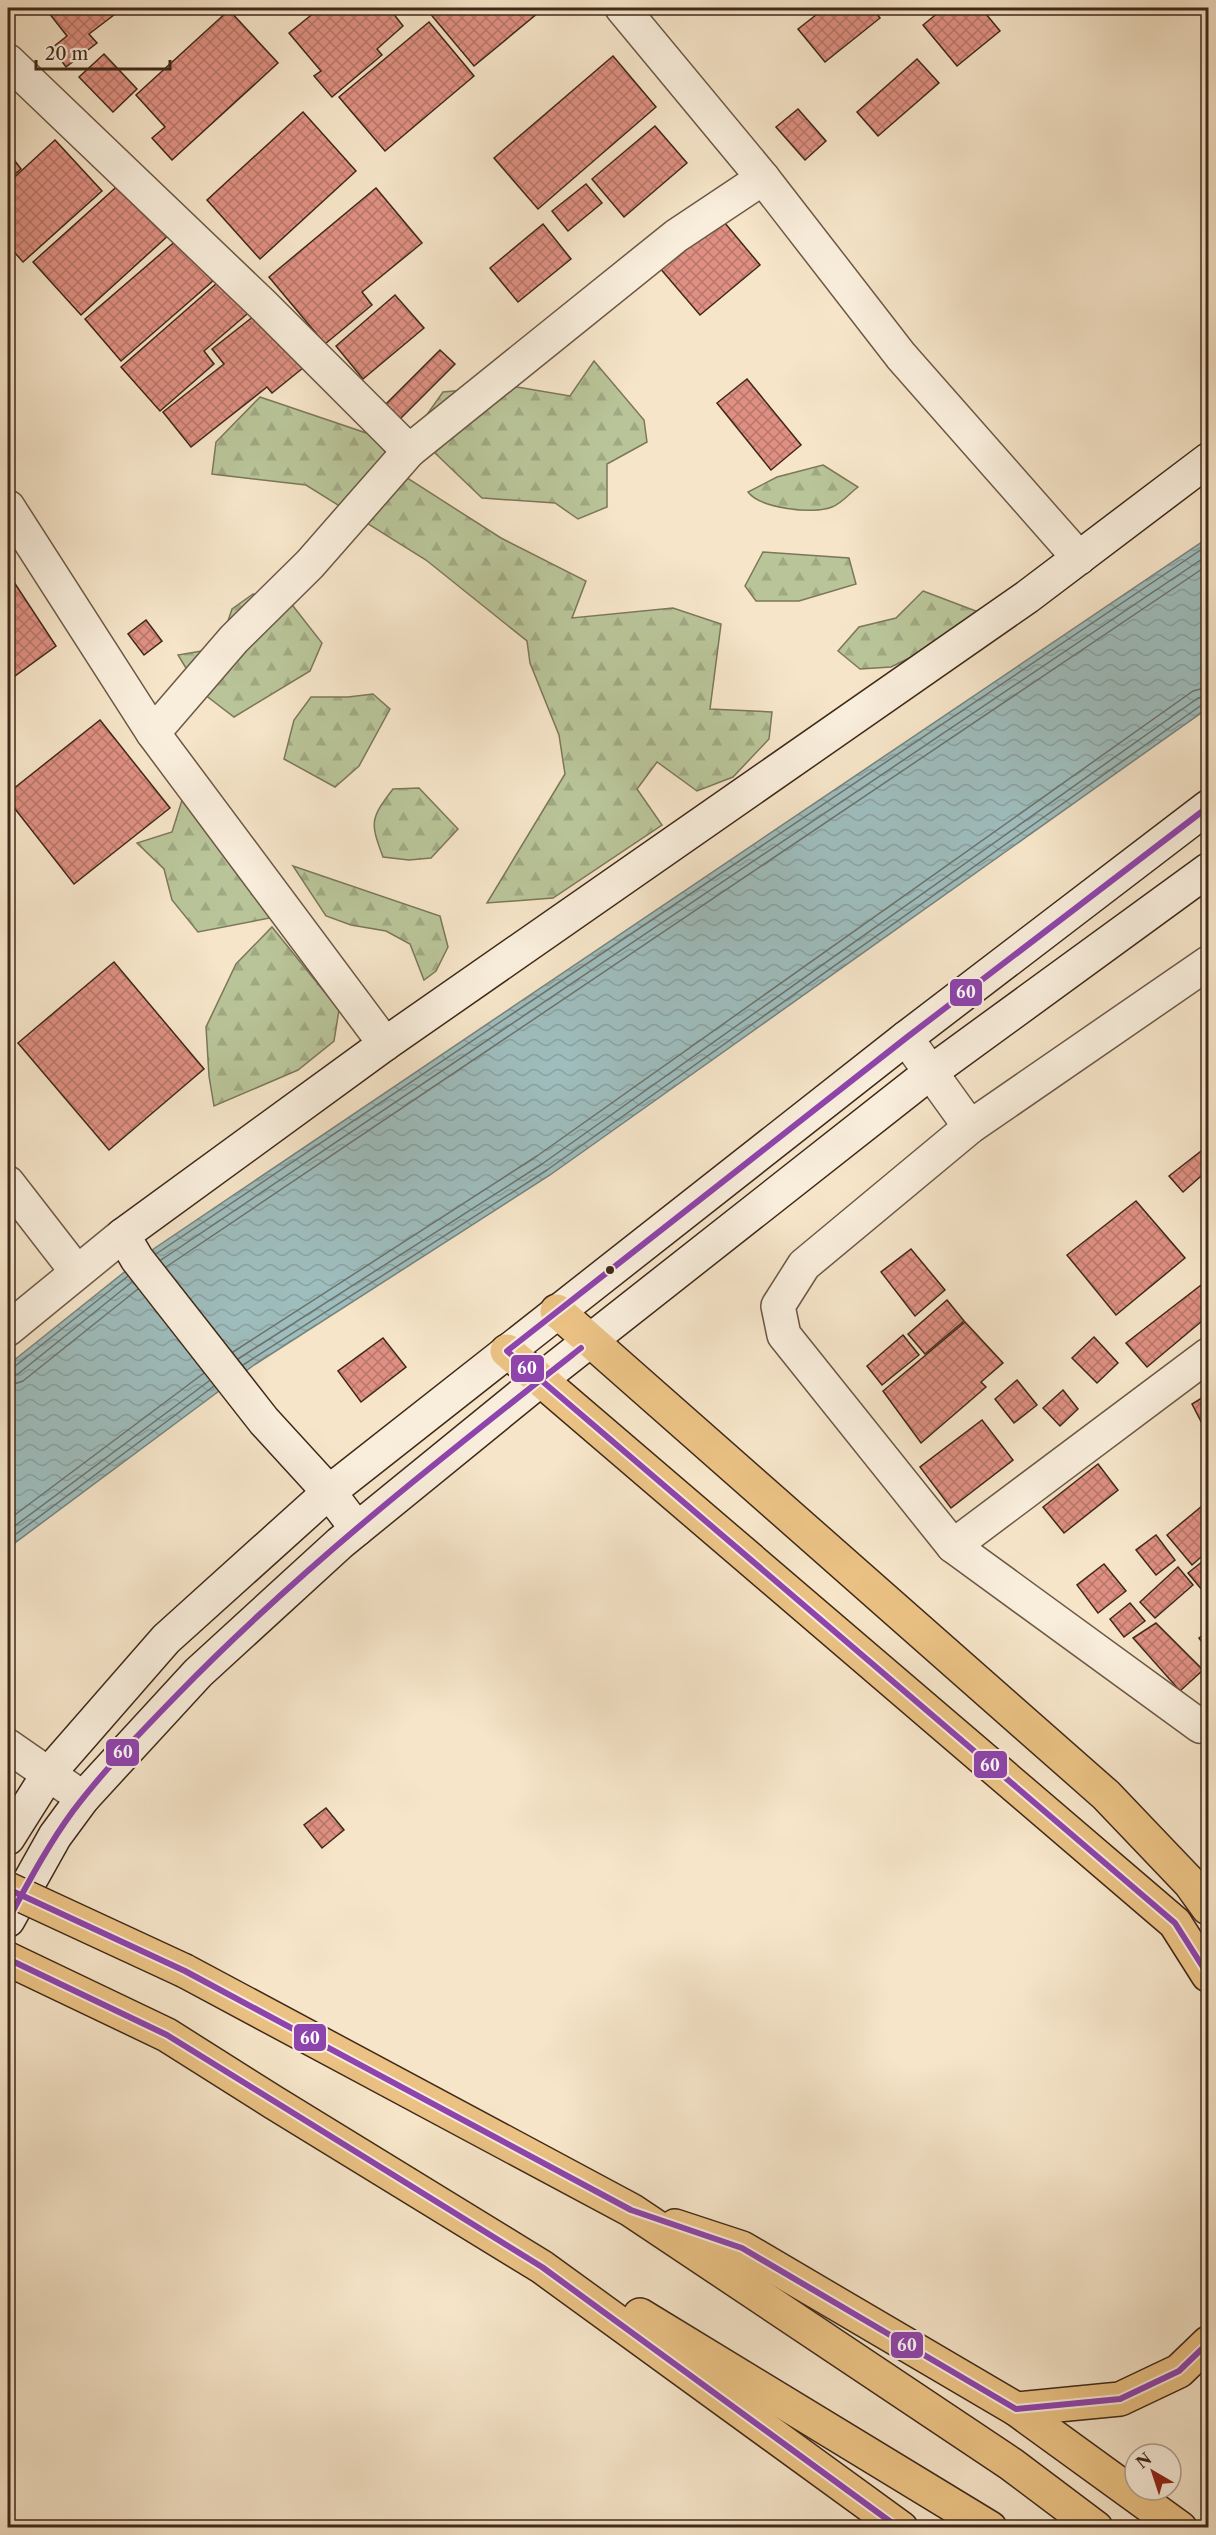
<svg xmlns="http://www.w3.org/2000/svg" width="1216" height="2535" font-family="'Libre Caslon Text',serif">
	<defs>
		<pattern id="forest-firs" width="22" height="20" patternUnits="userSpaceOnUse" patternTransform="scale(1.5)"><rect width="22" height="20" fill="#b9c599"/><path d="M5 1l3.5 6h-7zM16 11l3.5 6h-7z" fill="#a0a983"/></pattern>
		<pattern id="water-waves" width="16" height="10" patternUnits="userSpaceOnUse" patternTransform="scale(1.5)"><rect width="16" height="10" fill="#9ebdbd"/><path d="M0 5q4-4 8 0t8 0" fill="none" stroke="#89a2a2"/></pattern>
		<pattern id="building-cross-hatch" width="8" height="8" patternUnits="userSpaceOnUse" patternTransform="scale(1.5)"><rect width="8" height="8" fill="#df9082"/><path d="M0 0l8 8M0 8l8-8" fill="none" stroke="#b6766a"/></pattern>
	</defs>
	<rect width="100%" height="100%" fill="#f6e5c9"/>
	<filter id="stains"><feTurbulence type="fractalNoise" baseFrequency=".00333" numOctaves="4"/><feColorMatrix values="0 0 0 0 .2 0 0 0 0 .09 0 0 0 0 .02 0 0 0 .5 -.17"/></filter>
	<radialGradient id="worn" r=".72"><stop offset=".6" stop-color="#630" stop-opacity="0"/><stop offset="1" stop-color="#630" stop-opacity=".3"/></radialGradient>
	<g fill="url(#forest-firs)" stroke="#7c775a" stroke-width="1.5">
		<polygon points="594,361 644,420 647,442 607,464 607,507 578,519 555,503 482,498 414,433 443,392 511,386 570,396"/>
		<polygon points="260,397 372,435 404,476 501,538 586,581 572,618 673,608 721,624 710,709 772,712 769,739 733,777 697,791 657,762 637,789 662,825 553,898 487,903 565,774 559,735 530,663 527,641 426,560 306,485 212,474 216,442"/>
		<path d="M823 465 858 487C850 493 841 504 832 507 813 515 760 508 748 492L777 477Z"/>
		<polygon points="763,552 849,558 856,584 799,601 756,601 745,586"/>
		<polygon points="923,591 981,613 938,644 891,667 860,669 838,651 859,627 896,618"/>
		<polygon points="253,594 293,606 322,643 310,671 234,717 200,691 178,655 219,648 232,609"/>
		<polygon points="373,694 390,709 359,766 335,787 284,759 294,720 311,697 348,697"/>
		<path d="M419 788 458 829 431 858 409 860 383 857C370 822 370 819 393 789Z"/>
		<polygon points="183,797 280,916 198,932 172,900 164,869 137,843 172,832"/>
		<polygon points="293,866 440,916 448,947 436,971 424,980 410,944 386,931 351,925 326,916"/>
		<polygon points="272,927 339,1010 334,1041 298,1070 214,1106 209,1076 206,1027 236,964"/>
	</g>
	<polygon fill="url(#water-waves)" stroke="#78827c" stroke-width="1.5" points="1208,538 1208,708 550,1175 254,1365 8,1548 8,1365 152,1250"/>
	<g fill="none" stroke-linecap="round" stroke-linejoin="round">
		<g stroke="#6e736c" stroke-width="1.5">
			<polyline points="156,1254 1208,545"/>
			<polyline points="161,1260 1208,555"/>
			<polyline points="166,1267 1208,565"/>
			<polyline points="233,1352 537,1156 1193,691 1208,687"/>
			<polyline points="238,1359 542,1164 1198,698 1208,696"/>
			<polyline points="243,1365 547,1170 1203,704 1208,703"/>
			<polyline points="8,1369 14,1367 128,1276"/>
			<polyline points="8,1377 18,1374 132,1282"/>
			<polyline points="8,1386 23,1381 138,1289"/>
			<polyline points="8,1520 204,1373"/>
			<polyline points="8,1531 209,1381"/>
			<polyline points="8,1540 214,1386"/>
		</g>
	</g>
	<g fill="url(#building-cross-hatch)" stroke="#3f291a" stroke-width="1.5">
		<polygon points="45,8 123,8 89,34 97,43 66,67 52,48 67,36"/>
		<polygon points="320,8 389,8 403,26 377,49 382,55 332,97 314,76 321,71 289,33"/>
		<polygon points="431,8 544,8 474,66 428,11"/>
		<polygon points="825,8 872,8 880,18 825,62 798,29"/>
		<polygon points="944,8 981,8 1000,31 957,66 923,25"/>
		<polygon points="229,10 278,63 172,160 152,138 165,127 136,95"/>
		<polygon points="429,22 474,76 385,151 339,97"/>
		<polygon points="104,54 137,89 113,112 79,77"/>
		<polygon points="613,56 656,107 538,209 494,158"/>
		<polygon points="917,59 939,83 878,136 857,112"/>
		<polygon points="798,109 826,141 805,160 776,127"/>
		<polygon points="303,112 356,171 260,259 207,200"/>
		<polygon points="655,126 687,163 624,217 592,179"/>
		<polygon points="55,140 102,191 23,262 8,245 8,183"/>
		<polygon points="8,152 21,169 8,180"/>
		<polygon points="123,181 171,233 81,315 33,262"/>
		<polygon points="586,184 602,203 568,231 552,211"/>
		<polygon points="376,188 422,243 362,292 372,305 325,344 269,277"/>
		<polygon points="719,216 760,265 700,315 659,267"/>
		<polygon points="543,224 571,259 518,302 490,268"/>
		<polygon points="178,239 213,281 121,361 85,319"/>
		<polygon points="225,276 253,309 204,351 214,364 160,411 121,367"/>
		<polygon points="395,295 424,328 363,379 336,346"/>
		<polygon points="259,312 303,368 272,393 267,387 191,447 163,412 224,364 212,349"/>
		<polygon points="440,350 455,364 397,422 382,408"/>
		<polygon points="747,379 801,445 771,470 717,403"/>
		<polygon points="8,573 56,646 8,681"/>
		<polygon points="146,620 162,641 144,655 128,634"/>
		<polygon points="100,720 170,808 74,884 8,800 8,793"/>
		<polygon points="114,962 204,1069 109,1150 18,1043"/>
		<polygon points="1205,1148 1208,1151 1208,1170 1183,1192 1169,1176"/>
		<polygon points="1136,1201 1185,1258 1116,1315 1067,1255"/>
		<polygon points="911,1249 945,1290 915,1316 881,1272"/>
		<polygon points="1205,1282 1208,1286 1208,1316 1147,1367 1126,1343"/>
		<polygon points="947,1300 964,1321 925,1354 908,1334"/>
		<polygon points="965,1322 1003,1363 981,1382 986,1387 921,1443 883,1391"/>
		<polygon points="903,1335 919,1355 882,1385 867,1366"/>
		<polygon points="1094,1337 1118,1363 1097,1383 1072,1358"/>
		<polygon points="383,1338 406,1367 361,1402 338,1371"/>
		<polygon points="1017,1380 1037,1405 1014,1423 995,1399"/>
		<polygon points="1063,1390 1078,1409 1060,1426 1043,1408"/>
		<polygon points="1208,1394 1208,1435 1192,1404"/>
		<polygon points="982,1420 1013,1460 951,1508 920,1467"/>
		<polygon points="1098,1464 1118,1490 1064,1533 1043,1507"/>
		<polygon points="1208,1501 1208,1551 1192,1565 1167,1535"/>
		<polygon points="1156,1535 1175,1560 1156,1575 1136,1550"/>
		<polygon points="1208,1557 1208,1595 1207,1596 1188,1573"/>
		<polygon points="1104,1564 1126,1591 1098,1613 1077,1585"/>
		<polygon points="1178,1567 1193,1585 1155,1618 1140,1602"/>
		<polygon points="1130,1603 1145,1621 1124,1637 1110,1619"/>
		<polygon points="1156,1623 1203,1670 1180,1691 1133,1638"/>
		<polygon points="1208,1630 1208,1650 1199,1638"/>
		<polygon points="326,1808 344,1830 322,1848 304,1825"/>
	</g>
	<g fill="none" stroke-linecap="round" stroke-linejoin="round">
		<g stroke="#6d5846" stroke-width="36">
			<g id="street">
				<polyline points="622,8 763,178 901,356 1079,558"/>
				<polyline points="8,61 262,304 409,451"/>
				<polyline points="8,507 153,733 385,1044"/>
				<polyline points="153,733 234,639 310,564 409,451 676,236 763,178"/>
				<polyline points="1208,963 970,1127 804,1265 778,1306 784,1335 953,1546 1200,1726 1208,1722"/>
				<polyline points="906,1038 970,1127"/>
				<polyline points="8,1183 77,1272"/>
				<polyline points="8,1329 123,1235"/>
				<polyline points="953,1546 1208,1355"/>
				<polyline points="8,1746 83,1798"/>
			</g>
		</g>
		<g stroke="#3f291a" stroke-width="36">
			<g id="secondary">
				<polyline points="357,1529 329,1492 264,1421 137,1259 123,1235 385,1044 1027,597 1208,460"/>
				<polyline points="8,1838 49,1773 166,1639 329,1492 906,1038 1208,807"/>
				<polyline points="8,1920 55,1836 83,1798 198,1673 340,1543 540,1380 931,1072 1208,870"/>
			</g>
		</g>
		<g stroke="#3f291a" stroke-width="36">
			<g id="primary">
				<polyline points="557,1311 1106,1795 1190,1883 1208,1908"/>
				<polyline points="507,1351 1175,1923 1208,1975"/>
				<polyline points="8,1959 167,2035 273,2102 542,2267 901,2528"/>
				<polyline points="185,1971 631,2210 1011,2464 1096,2528"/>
				<polyline points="675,2226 742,2248 1016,2409 1120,2399 1179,2371 1208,2343"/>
				<polyline points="640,2315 990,2528"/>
				<polyline points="1016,2409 1180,2528"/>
			</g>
		</g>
		<use href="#street" stroke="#f9eedc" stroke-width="33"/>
		<use href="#secondary" stroke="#f9eedc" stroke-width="33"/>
		<use href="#primary" stroke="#ebc284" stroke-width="33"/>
		<g stroke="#3f291a" stroke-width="36" stroke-linecap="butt">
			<polyline id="primary-bridge" points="8,1889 185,1971"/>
		</g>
		<use href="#primary-bridge" stroke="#ebc284" stroke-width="33"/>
		<g stroke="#f9eedc" stroke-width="10">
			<g id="bus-1">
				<polyline points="1208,807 906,1038 507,1351 1175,1923 1208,1975"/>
				<polyline points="8,1889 185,1971 631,2210 742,2248 1016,2409 1120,2399 1179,2371 1208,2343"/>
				<path d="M8 1920C28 1883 48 1845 73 1811 104 1770 140 1733 176 1696 300 1568 441 1458 581 1348"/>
				<polyline points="8,1959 167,2035 542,2267 899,2528"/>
			</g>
		</g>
		<use href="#bus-1" stroke="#8e44ad" stroke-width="6"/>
	</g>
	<circle fill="#3f291a" stroke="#f9eedc" stroke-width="2" cx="610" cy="1270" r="5"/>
	<g stroke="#f9eedc" stroke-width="2">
		<rect x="949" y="978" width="34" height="29" rx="6" fill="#8e44ad"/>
		<rect x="510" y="1354" width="35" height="29" rx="6" fill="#8e44ad"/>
		<rect x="105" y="1738" width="35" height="29" rx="6" fill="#8e44ad"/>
		<rect x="973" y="1750" width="35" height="29" rx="6" fill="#8e44ad"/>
		<rect x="293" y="2023" width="34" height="29" rx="6" fill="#8e44ad"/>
		<rect x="890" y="2331" width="34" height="28" rx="6" fill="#8e44ad"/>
	</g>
	<g font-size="16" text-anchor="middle" font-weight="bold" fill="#fff">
		<text x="966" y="998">60</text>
		<text x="527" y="1374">60</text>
		<text x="123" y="1758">60</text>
		<text x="990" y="1771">60</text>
		<text x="310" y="2044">60</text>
		<text x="907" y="2351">60</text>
	</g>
	<rect width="1216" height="2535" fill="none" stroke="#f6e5c9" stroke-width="30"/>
	<rect x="9" y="9" width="1198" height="2517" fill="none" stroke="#3f291a" stroke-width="3"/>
	<rect x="15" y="15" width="1186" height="2505" fill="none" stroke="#3f291a" stroke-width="1.5"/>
	<g transform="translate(1153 2472) rotate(321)"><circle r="28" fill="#f9eedc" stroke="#af9f8e" stroke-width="1.5"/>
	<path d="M0-4.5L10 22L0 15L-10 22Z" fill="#8f2418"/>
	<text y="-9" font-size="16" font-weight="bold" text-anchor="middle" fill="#3f291a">N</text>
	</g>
	<path d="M36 60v9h134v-9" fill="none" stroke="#3f291a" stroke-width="3"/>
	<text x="45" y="60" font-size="18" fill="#3f291a" stroke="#f9eedc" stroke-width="4.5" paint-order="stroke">20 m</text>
	<rect width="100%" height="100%" filter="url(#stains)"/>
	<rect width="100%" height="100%" fill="url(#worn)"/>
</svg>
